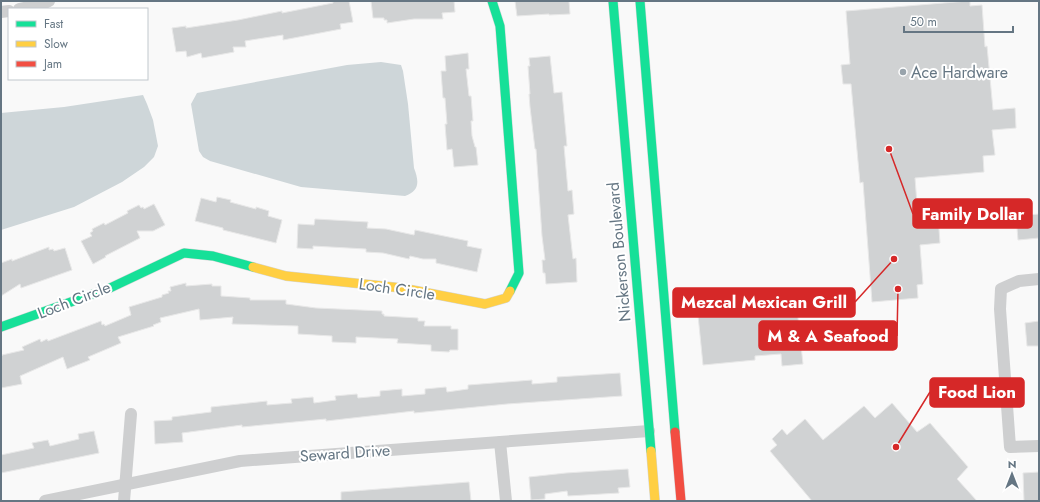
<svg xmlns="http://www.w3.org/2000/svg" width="1040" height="502" font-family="Jost,sans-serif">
	<rect width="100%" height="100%" fill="#f9f9f9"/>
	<g fill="#ced6d9">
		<path d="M381 62 401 65 403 71 408 104 414 168C419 181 420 191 405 196L301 187 210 161 203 157 199 151 191 104 197 93 347 65Z"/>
		<polygon points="143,95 147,104 153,120 158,146 154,157 144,167 122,182 74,207 1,230 1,113 64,107"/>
	</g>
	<g fill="#d0d2d3" stroke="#e8e8e8">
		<polygon points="333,1 349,1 353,22 340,24 341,29 283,40 283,35 245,41 246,47 233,47 234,52 202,58 201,53 187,57 186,51 176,52 172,28 186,26 186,28 238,20 282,11 282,13 333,3"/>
		<polygon points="371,1 454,1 455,12 442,13 443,19 414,19 387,23 387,20 384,20 384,18 373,18"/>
		<polygon points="515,1 569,1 570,14 549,15 549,14 517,16"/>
		<polygon points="968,1 970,1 970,6 982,5 985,47 987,46 993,110 1015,108 1016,128 992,130 995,155 983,156 984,172 915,178 918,217 938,216 940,243 920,245 923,284 917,285 918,298 872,302 863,182 860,183 851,84 843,84 841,65 850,64 846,11"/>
		<polygon points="468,53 469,69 466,69 469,96 471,96 472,109 473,121 471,121 472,136 475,147 476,147 478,165 454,167 452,149 447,150 445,124 447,124 445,98 443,98 441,71 446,71 445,56"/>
		<polygon points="550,56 554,93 562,92 567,146 564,146 568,191 572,190 574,214 568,215 573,259 576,258 577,282 546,284 545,273 543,273 542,260 545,260 542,236 536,149 535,149 530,107 529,94 530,94 528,66 530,66 529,58"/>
		<polygon points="217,197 231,200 230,202 256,209 256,207 269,211 268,216 282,220 276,243 223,230 223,228 195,221 201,198 216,202"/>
		<polygon points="154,204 165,225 153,231 137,231 140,238 105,256 106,257 93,264 81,241 92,236 90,233 93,231 92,229 104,223 105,225 128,213 127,211 139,205 141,208 143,207 144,209"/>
		<polygon points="1039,214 1039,238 1018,240 1016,216"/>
		<polygon points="315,219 368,222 367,228 386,229 414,235 415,230 468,241 467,246 482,249 477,272 436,263 436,259 423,259 410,256 409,259 383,253 366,252 366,249 313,246 313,249 297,248 298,224 314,225"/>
		<polygon points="49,247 49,250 53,249 54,251 65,248 72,270 21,288 20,284 1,296 1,263 12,259 12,261"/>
		<polygon points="186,283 186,286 212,284 212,286 221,286 221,296 250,298 250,300 286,300 286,304 316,308 382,311 382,314 384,314 384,316 418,318 418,321 425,321 424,326 451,326 451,329 458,329 458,350 450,350 449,352 431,351 431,345 397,343 398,339 356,337 356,343 332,342 332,336 298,334 298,326 232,324 233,317 200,320 199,309 160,318 161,322 153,325 154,326 118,337 121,343 88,357 90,360 67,369 63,357 20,376 22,384 1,388 1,356 2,356 2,355 24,350 22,347 40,339 41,342 47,339 48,341 101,321 102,325 104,324 105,326 131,315 129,307 162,297 162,295 169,293 168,291 171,291 170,287"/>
		<polygon points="797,309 803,364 782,366 781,354 755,356 755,360 703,365 698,315"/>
		<polygon points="1039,321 1039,346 1027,346 1025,323"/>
		<polygon points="620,373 622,396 507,404 414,413 414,411 326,421 326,419 242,427 242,425 182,433 183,442 155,444 154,421 172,420 172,417 211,412 211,407 267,401 267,405 292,403 291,399 313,397 314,403 336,400 335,396 357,394 358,398 380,396 380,391 402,389 402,396 425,394 425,389 446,387 447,392 468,389 468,385 532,380 532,384 557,382 557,377"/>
		<polygon points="892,403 917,432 930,423 968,467 957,479 977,501 812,501 770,451 777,445 772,439 782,429 787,435 805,419 823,440 864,406 875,418"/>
		<polygon points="94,431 99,453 1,473 1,455 34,448 32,443 48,440 50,446 79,439 78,434"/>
		<polygon points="628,469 630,487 618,488 619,493 568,496 567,491 545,494 545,499 531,500 529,477 566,473"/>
		<polygon points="1039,472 1039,501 1024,501 1023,473"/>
		<polygon points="469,482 471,501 341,501 341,492"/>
	</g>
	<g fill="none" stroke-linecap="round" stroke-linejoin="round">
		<g stroke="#d5d6d7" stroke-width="10">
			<g id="fast">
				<polyline points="492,1 500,26 519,273 510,291"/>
				<polyline points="613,1 651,451"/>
				<polyline points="640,1 675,432"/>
				<polyline points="1,327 110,288 184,253 213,256 253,267"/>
			</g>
		</g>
		<g stroke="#d5d6d7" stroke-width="10">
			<g id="slow">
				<polyline points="253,267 286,276 402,288 485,304 506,298 510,291"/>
				<polyline points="651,451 655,501"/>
			</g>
		</g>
		<g stroke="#d5d6d7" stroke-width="10">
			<polyline id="jam" points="675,432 681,501"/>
		</g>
		<g stroke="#cecfd0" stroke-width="12">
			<polyline points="19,9 43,4 49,1"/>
			<polyline points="1,12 9,11"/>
			<polyline points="1039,279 1019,281 1001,289 1000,309 1010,447 1039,446"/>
			<polyline points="500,442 506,501"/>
			<polyline points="45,501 240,461 649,431"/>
			<polyline points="124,501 131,414"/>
		</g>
		<use href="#fast" stroke="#16e098" stroke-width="9"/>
		<use href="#slow" stroke="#ffcf43" stroke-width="9"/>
		<use href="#jam" stroke="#f24e42" stroke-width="9"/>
	</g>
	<circle fill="#99a4ac" stroke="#fff" stroke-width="1.5" cx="903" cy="72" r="4"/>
	<g text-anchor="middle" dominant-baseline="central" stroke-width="4" stroke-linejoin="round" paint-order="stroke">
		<g font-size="16" fill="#657683" stroke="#fff" text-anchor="start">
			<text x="911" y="72">Ace Hardware</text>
		</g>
		<g font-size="16" fill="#657683" stroke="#fff">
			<text transform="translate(619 252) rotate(-95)">Nickerson Boulevard</text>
			<text transform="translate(397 289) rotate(8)">Loch Circle</text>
			<text transform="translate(74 300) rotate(-21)">Loch Circle</text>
			<text transform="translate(345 453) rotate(-4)">Seward Drive</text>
		</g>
	</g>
	<path fill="none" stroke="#d62828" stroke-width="1.5" d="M889 149L913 214M894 259L855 302M898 289L897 336M896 447L930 392"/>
	<g fill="#d62828" stroke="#fff" stroke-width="1.5">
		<circle cx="889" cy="149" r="4"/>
		<circle cx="894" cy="259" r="4"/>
		<circle cx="898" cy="289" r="4"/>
		<circle cx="896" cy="447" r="4"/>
	</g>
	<g fill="#d62828" stroke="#d62828" stroke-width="1.5">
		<rect x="913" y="199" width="119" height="29" rx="4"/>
		<rect x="673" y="288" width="182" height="29" rx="4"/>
		<rect x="759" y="321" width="138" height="29" rx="4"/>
		<rect x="930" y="378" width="94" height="29" rx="4"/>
	</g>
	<g font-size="17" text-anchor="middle" font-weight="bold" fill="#fff">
		<text x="973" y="220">Family Dollar</text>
		<text x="764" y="308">Mezcal Mexican Grill</text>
		<text x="828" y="342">M &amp; A Seafood</text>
		<text x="977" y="398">Food Lion</text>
	</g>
	<rect width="1040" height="502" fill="none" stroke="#657683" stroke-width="4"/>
	<rect x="8" y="8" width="140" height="72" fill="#ffffff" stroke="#c1c8cd"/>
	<rect x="16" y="21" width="20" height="6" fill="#16e098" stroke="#c1c8cd"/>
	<text x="44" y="28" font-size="12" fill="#657683">Fast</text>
	<rect x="16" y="41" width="20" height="6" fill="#ffcf43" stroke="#c1c8cd"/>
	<text x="44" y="48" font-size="12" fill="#657683">Slow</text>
	<rect x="16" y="61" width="20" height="6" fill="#f24e42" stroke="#c1c8cd"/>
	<text x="44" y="68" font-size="12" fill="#657683">Jam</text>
	<g transform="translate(1012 474)" stroke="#ffffff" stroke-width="3" paint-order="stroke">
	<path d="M0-3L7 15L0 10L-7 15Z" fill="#657683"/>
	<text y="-6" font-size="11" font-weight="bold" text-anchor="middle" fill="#657683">N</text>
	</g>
	<path d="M904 26v6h109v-6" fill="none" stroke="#657683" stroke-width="2"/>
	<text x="910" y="26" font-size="12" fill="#657683" stroke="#ffffff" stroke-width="3" paint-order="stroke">50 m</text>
</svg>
